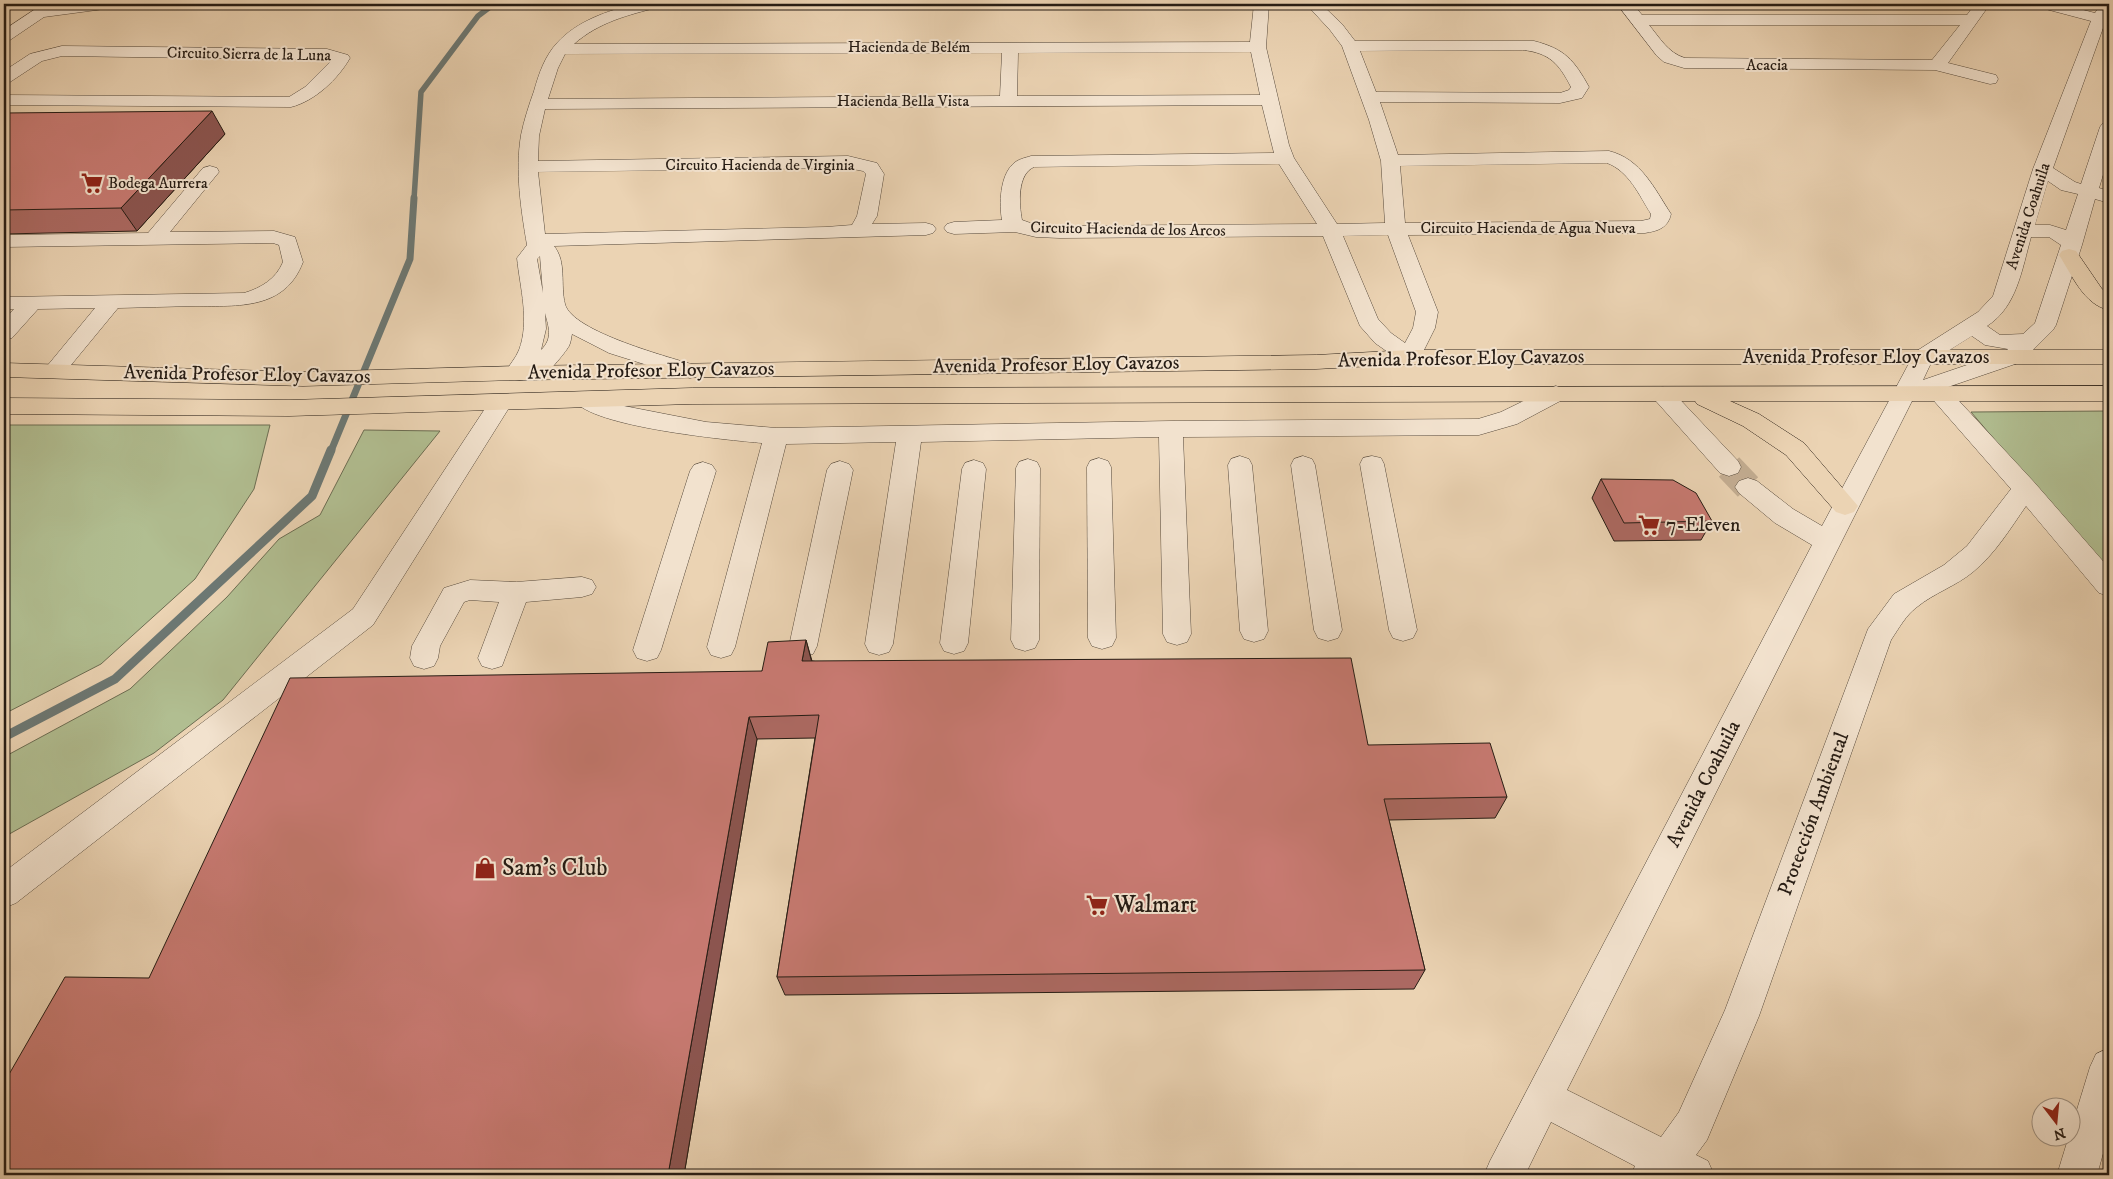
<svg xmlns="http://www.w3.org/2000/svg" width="2113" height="1179" font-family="'IM FELL DW Pica',serif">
	<rect width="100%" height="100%" fill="#ebd3b3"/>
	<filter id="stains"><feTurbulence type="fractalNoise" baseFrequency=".004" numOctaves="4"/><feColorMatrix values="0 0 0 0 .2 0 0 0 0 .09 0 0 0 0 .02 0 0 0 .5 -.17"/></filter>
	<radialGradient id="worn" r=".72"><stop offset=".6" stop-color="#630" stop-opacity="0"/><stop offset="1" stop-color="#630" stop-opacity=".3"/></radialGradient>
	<g fill="#b1be91" stroke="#6c6d52">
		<polygon points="2109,411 2109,574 1971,412"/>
		<polygon points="4,425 270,425 254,489 195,579 101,664 4,714"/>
		<polygon points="364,430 440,431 223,700 154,753 4,837 4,757 130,689 227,597 279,539 320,515"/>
	</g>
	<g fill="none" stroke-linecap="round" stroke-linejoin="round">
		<polyline stroke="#6c7874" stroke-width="5.5" points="414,199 421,92 478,16 494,4"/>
		<polyline stroke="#6c7874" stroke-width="7" points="331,451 410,259 414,198"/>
		<polyline stroke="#6c7874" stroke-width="9" points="4,737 115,679 312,496 331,450"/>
		<polyline stroke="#c4ae93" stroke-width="28" stroke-dasharray="28 14" stroke-linecap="butt" points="1729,467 1748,487"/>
		<g stroke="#574a3c" stroke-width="1">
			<g id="minor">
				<polygon points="4,4 23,4 20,7 4,10"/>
				<polygon points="43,4 60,4 60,6 112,4 109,7 104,9 44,17 10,40 4,42 4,30"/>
				<polygon points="138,4 413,4 410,7 405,9 146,9 141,7"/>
				<path d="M635 4H662L659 7C628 15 599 22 574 44L1250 42 1254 4H1269L1266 47 1289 145 1294 158 1337 224 1385 223 1381 161 1369 120 1342 46 1330 30 1306 4H1321L1342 24 1355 41H1534C1565 49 1574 60 1589 87L1582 98 1560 103 1380 102 1398 155 1609 151C1641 159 1654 188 1671 214 1668 228 1658 231 1645 233L1408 235 1438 312 1435 328 1418 362 1410 364 1402 362 1375 343 1360 326 1323 236 1060 238 1036 237 1015 232 954 234 947 232 944 228 947 224 954 222 1002 220C999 204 1000 176 1013 164 1018 159 1025 158 1031 156L1274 153 1262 105 545 109 539 136 538 161 848 156 877 163 884 174 877 216 872 224 926 223 933 225 936 229 933 233 926 235 554 246C567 262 560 285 565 304 572 332 672 358 698 366L701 371 698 376 690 378 682 376 609 353 572 334C571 338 571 342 569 346 565 353 546 376 539 379 535 382 513 380 508 378L505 373C509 365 516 358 519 350 530 321 520 288 517 258L527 245C521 210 515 171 521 135 524 120 529 105 534 91 539 73 545 56 557 43 577 21 607 11 635 4ZM1523 50C1550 53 1559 64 1571 87L1569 90 1560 93 1376 92 1360 51ZM1251 52 1260 95 1017 96 1018 53ZM1002 53 1000 96 548 99 558 68 565 54ZM1607 163C1629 171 1639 195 1651 214L1650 219 1641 221 1405 223 1400 166ZM1279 164 1317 224 1060 226 1036 225 1022 220C1019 204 1017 174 1034 167ZM848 168 863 171 866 174 857 216 852 225 826 227 545 234 538 172ZM1388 235 1416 312 1413 328 1405 343 1391 333 1378 319 1343 236ZM540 256 543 293 537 259ZM545 313C549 328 553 338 541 350L546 329Z"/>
				<path d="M1617 4H1633L1642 15H1967L1975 4H1990L1948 63 1996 75 1998 79 1996 83 1990 84 1935 70 1684 68 1664 62 1657 56ZM1649 25H1960L1932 60 1685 58C1668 53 1660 38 1649 25Z"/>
				<path d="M2035 4H2060L2095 13 2101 4H2109V26L2105 25 2103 28 2053 168 2075 182 2081 184 2100 127 2103 123 2109 122V155L2099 188 2109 191V203L2095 199 2082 245 2056 325 2053 330 2021 362 1945 388 1948 389 2034 482 2109 568V596L2099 593 2026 506C2010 529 1995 554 1973 572 1956 586 1934 593 1917 607 1906 615 1899 628 1891 640L1759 1016 1707 1140 1696 1155 1708 1161 1714 1175H1631L1635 1166 1551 1122 1525 1175H1484L1490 1161 1812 545 1775 523 1739 493 1735 487 1739 481 1748 478 1757 481 1793 509 1822 526 1915 352 1978 312 1993 296 2033 169 2091 21 2038 7ZM2048 181 2061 190 2078 194 2066 230 2050 225H2035ZM2031 237H2049L2061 245 2035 323 2023 334 2000 335 1987 326C2017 307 2022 269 2031 237ZM1972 336 1985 345 2008 349 2005 352 1923 380 1932 361ZM1928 394 2011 489 1967 546 1944 565 1894 594 1868 629 1725 1010 1679 1112 1661 1137 1567 1090 1913 399Z"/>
				<path d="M62 46 327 49 348 55 350 58C338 79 315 101 291 107L4 105V95L289 97 305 87 332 60 62 56 42 61 10 82 4 83V71L30 54Z"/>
				<path d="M210 166 217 168 219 172 170 232 274 231 295 237 303 262C285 310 238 306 195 306 169 307 144 307 118 308L62 376 54 378 46 376 43 371 95 308 38 309 12 338 4 340V320L14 309H4V297L244 293C261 288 276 279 283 262L279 245 273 243 4 247V235L148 233 203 168Z"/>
				<path d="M1556 386 1564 389 1568 394 1564 399 1517 424 1479 435 1183 437 1191 634 1187 642 1177 645 1167 642 1163 634 1159 437 921 442 893 644 889 652 879 655 869 652 865 644 896 442 786 444 735 647 731 655 721 658 711 655 707 647 762 443C728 440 591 427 574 400L578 395 586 392 619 405 706 422 776 428 1171 421 1478 419 1501 412 1548 389Z"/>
				<polygon points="1663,387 1671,390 1738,461 1741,467 1738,473 1729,476 1720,473 1655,400 1651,395 1655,390"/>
				<polygon points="500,395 508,398 512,403 373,625 16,903 4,908 4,872 353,609 492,398"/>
				<polygon points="1240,456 1249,459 1252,465 1268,631 1264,639 1254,642 1244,639 1240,631 1228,465 1231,459"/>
				<polygon points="1303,456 1312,459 1315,465 1342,630 1338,638 1328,641 1318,638 1314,630 1291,465 1294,459"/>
				<polygon points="1372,456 1381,458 1384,464 1417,630 1413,638 1403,641 1393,638 1389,630 1360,464 1363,458"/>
				<polygon points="1099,458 1108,461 1111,467 1116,638 1112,646 1102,649 1092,646 1088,638 1087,467 1090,461"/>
				<polygon points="1028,459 1037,462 1040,468 1039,640 1035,648 1025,651 1015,648 1011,640 1016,468 1019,462"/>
				<polygon points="974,460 983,463 986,469 968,643 964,651 954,654 944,651 940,643 962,469 965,463"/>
				<polygon points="840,461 849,464 853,470 817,646 813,654 803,657 793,654 789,646 827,470 831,464"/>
				<polygon points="703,462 712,465 716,471 661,650 657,658 647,661 637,658 633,650 690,471 694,465"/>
				<polygon points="582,577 592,580 596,587 592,594 582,597 526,602 502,666 492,669 482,666 478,658 499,602 470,600 464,602 440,646 438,658 434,666 424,669 414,666 410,658 412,646 444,588 470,580 516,582"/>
				<polygon points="2109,1048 2109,1132 2097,1175 2057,1175 2090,1067 2096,1054"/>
			</g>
		</g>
		<g stroke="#261c14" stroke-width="1">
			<g id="major">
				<path d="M2069 249 2076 251 2102 289 2109 294V310C2084 305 2072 275 2059 255L2062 251Z"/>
				<polygon points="1410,350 2109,350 2109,364 1410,364 1316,369 516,380 303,386 4,377 4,363 303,372 516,366 1316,355"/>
				<polygon points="2109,386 2109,401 1730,401 1759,414 1804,443 1858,506 1854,512 1845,515 1836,512 1786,455 1743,426 1697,404 1695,401 692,404 289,416 4,414 4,398 289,400 692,388"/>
			</g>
		</g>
		<use href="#minor" fill="#f2e2ce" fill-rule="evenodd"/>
		<use href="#major" fill="#ebd3b3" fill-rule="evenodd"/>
	</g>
	<g fill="#ac6962" stroke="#261c14">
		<polygon points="4,113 225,134 137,231 4,234"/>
		<polygon points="1601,479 1712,521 1701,540 1614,541 1592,498"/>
		<polygon points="806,640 812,661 1368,745 1507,797 1495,818 1389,820 1425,970 1414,989 785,995 777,977 815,738 757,739 684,1175 4,1175 149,978 762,671"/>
	</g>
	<g fill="#8c5550" stroke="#261c14">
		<polygon points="212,111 225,134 137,231 121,208"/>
		<polygon points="806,640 812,663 802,661"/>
		<polygon points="749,717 757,739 684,1175 668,1175"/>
	</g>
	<g fill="#c87a72" stroke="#261c14">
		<polygon points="212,111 121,208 4,210 4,113"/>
		<polygon points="1601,479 1673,480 1696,493 1712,521 1624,523"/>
		<polygon points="806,640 802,661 1351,658 1368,745 1490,743 1507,797 1384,799 1425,970 777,977 819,715 749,717 668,1175 4,1175 4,1083 65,977 149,978 290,678 762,671 768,642"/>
	</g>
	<defs>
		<g id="supermarket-bare" transform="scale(1.725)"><path d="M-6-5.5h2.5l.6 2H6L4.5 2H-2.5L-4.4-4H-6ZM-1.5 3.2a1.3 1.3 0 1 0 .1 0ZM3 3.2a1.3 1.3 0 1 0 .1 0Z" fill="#8f2418" stroke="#f2e2ce" stroke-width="2.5" paint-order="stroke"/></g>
		<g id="shop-bare" transform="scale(1.725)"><path d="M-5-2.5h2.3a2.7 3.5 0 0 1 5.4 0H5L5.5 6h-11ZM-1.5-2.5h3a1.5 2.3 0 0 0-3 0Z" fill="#8f2418" stroke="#f2e2ce" stroke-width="2.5" paint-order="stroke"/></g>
	</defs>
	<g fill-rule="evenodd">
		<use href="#supermarket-bare" x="92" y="183"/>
		<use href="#supermarket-bare" x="1649" y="525"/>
		<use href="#shop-bare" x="485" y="868"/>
		<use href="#supermarket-bare" x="1097" y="905"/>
	</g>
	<g text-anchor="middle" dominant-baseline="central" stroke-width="4" stroke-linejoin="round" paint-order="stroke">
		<g font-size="16" fill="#261c14" stroke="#f2e2ce">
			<text x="909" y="47">Hacienda de Belém</text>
			<text transform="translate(249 54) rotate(1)">Circuito Sierra de la Luna</text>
			<text x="1767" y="65">Acacia</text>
			<text x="903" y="101">Hacienda Bella Vista</text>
			<text x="760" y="165">Circuito Hacienda de Virginia</text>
			<text transform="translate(2028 216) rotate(-72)">Avenida Coahuila</text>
			<text x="1528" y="228">Circuito Hacienda de Agua Nueva</text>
			<text transform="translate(1128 229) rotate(1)">Circuito Hacienda de los Arcos</text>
		</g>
		<g font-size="16" fill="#261c14" stroke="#f2e2ce" text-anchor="start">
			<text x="108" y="183">Bodega Aurrera</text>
		</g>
		<g font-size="20" fill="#261c14" stroke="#f2e2ce">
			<text x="1866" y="357">Avenida Profesor Eloy Cavazos</text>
			<text transform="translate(1461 359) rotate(-1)">Avenida Profesor Eloy Cavazos</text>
			<text transform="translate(1056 365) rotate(-1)">Avenida Profesor Eloy Cavazos</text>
			<text transform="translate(651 371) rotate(-1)">Avenida Profesor Eloy Cavazos</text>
			<text transform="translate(247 375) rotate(1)">Avenida Profesor Eloy Cavazos</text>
			<text transform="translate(1704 784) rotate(-63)">Avenida Coahuila</text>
			<text transform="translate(1814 814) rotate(-70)">Protección Ambiental</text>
		</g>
		<g font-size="20" fill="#261c14" stroke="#f2e2ce" text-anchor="start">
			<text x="1666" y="525">7-Eleven</text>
		</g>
		<g font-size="24" fill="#261c14" stroke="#f2e2ce" text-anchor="start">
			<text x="502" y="868">Sam's Club</text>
			<text x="1114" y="905">Walmart</text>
		</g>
	</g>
	<rect width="2113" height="1179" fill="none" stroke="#ebd3b3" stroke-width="20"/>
	<rect x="5" y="5" width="2103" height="1169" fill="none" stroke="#261c14" stroke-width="2.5"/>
	<rect x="10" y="10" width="2093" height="1159" fill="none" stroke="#261c14"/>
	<g transform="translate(2056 1122) rotate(164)"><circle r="24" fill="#f2e2ce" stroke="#a09384"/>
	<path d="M0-4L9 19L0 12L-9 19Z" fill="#8f2418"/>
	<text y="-8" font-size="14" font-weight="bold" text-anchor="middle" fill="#261c14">N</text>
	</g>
	<rect width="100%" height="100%" filter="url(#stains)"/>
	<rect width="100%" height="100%" fill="url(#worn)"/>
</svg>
